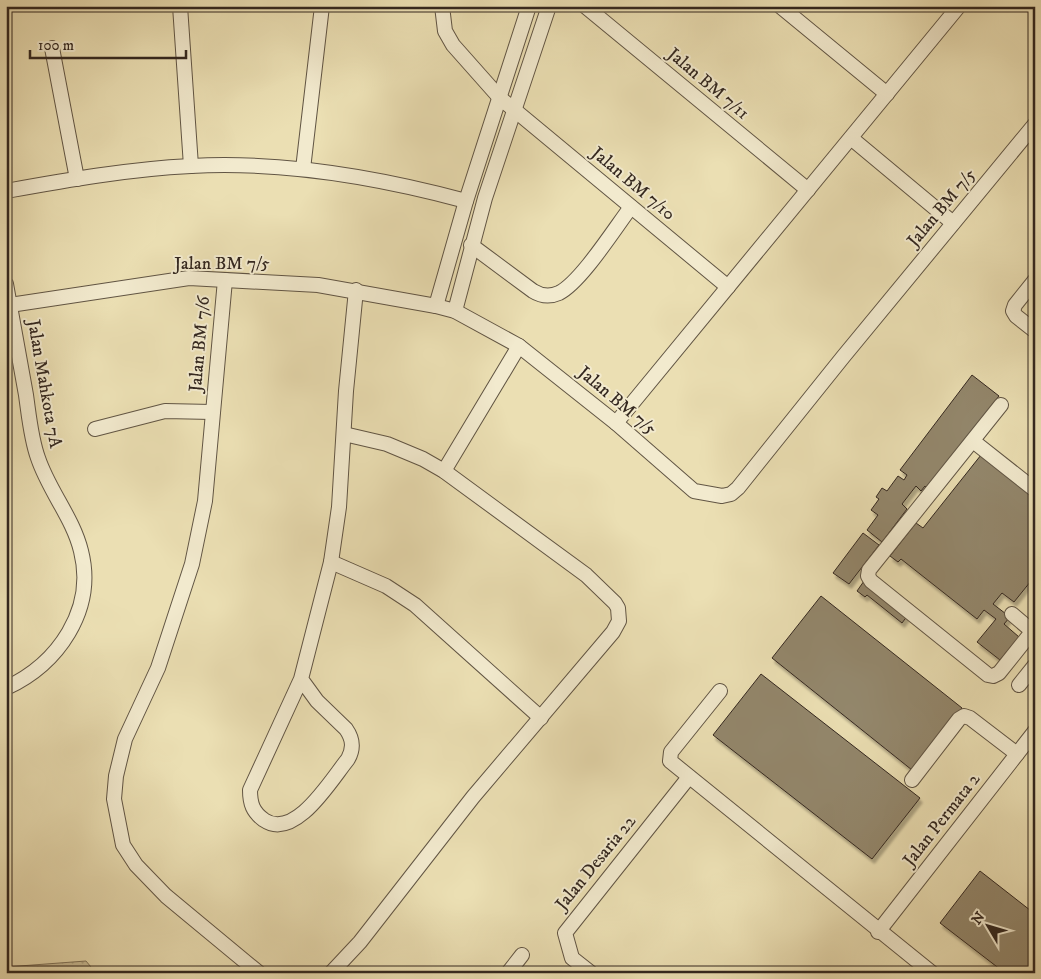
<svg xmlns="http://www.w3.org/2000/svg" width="1041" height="979" font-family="'IM FELL DW Pica',serif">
	<defs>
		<pattern id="green-dots" width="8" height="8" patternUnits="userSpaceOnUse" patternTransform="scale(1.25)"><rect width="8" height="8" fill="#ccc09a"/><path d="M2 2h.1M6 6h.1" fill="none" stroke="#b0a584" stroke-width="1.8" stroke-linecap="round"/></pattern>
		<filter id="shadow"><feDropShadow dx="2.5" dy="4.5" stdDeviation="1" flood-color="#0004"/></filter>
	</defs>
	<rect width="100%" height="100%" fill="#ebdfb3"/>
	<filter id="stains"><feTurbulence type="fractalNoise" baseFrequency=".004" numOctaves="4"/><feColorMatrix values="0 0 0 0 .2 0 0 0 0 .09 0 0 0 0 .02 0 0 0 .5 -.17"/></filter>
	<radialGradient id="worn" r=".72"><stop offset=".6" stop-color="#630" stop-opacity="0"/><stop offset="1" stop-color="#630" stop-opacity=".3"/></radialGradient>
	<polygon fill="url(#green-dots)" stroke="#80745c" points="86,961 96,973 6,973 6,967"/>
	<g fill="#93876c" stroke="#33271f" filter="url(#shadow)">
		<polygon points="972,375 999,396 928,489 925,486 921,491 916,486 902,504 907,509 882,542 867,530 878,515 871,510 879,499 876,497 882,488 887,491 898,476 904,480 907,475 900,470"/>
		<polygon points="981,455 1035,498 1035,576 1014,602 1002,593 993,604 1010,617 1004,624 1019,637 1000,660 977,642 996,619 984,610 977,619 901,559 898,562 890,556 916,523 923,528"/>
		<polygon points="863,533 879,545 849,584 833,573"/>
		<polygon points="864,581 908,615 902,623 867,595 865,597 857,591"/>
		<polygon points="821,596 962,708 912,770 772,658"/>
		<polygon points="761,674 920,798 872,859 713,735"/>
		<polygon points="980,871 1035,914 1035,967 1030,973 1005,973 940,923"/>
	</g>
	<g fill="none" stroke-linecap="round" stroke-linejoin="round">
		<g stroke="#615544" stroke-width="16">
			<g id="minor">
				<polyline points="180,6 191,166"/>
				<polyline points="442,6 445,31 453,45 500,98 728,287"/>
				<polyline points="585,6 808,190"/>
				<polyline points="780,6 887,94"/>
				<polyline points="52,48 77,179"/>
				<polyline points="851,138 953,223"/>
				<polyline points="303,169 322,6"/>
				<path d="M6 191C67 180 129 169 191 166 284 161 377 177 466 201"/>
				<path d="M471 245 533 291C541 296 550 297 559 293 581 282 615 228 631 207"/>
				<polyline points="225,280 205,501 192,564 158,668 125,739 116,776 114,799 123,845 136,865 166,896 259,973"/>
				<polyline points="1035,280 1015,305 1013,311 1016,316 1035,331"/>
				<path d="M6 284C13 321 19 358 26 395 29 416 31 439 38 458 49 491 73 518 81 551 96 610 58 664 6 688"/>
				<polyline points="10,305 189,278 318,285 436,306 455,311 519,346 616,423 694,491 722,496 731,494 738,488 843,357 1035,124"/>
				<polyline points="436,306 466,201 529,6"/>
				<polyline points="455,311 485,198 549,6"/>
				<polyline points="1001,405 869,570 868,576 871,581 988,675 993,676 999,673 1035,628"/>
				<polyline points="616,423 959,6"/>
				<polyline points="95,429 165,411 212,412"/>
				<polyline points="973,441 1035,490"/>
				<polyline points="444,471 519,346"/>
				<polyline points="331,562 386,586 415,605 541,718"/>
				<polyline points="1012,614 1032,631"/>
				<path d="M301 679 317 701 346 729C353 739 354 748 348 759 331 780 295 841 264 820 253 812 250 804 250 790L301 679 331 562 339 507 346 391 356 290"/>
				<polyline points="1019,685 1035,665"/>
				<polyline points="720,691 671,752 670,761 932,973"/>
				<polyline points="912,780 959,719 964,716 970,718 1017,754"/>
				<polyline points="878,932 1035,731"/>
				<polyline points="331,973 360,942 473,797 613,632 619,621 618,608 615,603 586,575 444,471 423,459 387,444 344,434"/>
				<polyline points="508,973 522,955"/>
				<polyline points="591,973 572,958 565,933 689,777"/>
			</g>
		</g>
		<use href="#minor" stroke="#f2eace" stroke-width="14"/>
	</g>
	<g text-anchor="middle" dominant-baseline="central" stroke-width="4" stroke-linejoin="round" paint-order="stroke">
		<g font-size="18" fill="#33271f" stroke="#f2eace">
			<text transform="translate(708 84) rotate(40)">Jalan BM 7/11</text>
			<text transform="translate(633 184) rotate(40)">Jalan BM 7/10</text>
			<text transform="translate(942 208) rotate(-50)">Jalan BM 7/5</text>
			<text x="222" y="264">Jalan BM 7/5</text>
			<text transform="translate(200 344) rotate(-85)">Jalan BM 7/6</text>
			<text transform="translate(44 384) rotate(80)">Jalan Mahkota 7A</text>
			<text transform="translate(617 401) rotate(40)">Jalan BM 7/5</text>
			<text transform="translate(942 820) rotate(-52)">Jalan Permata 2</text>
			<text transform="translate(596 863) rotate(-51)">Jalan Desaria 22</text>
		</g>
	</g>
	<rect width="1041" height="979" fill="none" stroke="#ebdfb3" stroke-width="25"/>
	<rect x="8" y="8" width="1026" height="964" fill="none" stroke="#33271f" stroke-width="2.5"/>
	<rect x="12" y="12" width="1016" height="954" fill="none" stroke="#33271f"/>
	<g transform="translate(988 926) rotate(308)" stroke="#f2eace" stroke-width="4" paint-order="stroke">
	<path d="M0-4L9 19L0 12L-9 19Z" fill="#33271f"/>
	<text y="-8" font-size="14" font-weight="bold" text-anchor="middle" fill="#33271f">N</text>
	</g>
	<path d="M30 50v8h156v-8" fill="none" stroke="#33271f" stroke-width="2.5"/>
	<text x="38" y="50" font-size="15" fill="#33271f" stroke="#f2eace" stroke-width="4" paint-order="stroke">100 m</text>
	<rect width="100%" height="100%" filter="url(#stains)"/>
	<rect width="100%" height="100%" fill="url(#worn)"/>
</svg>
